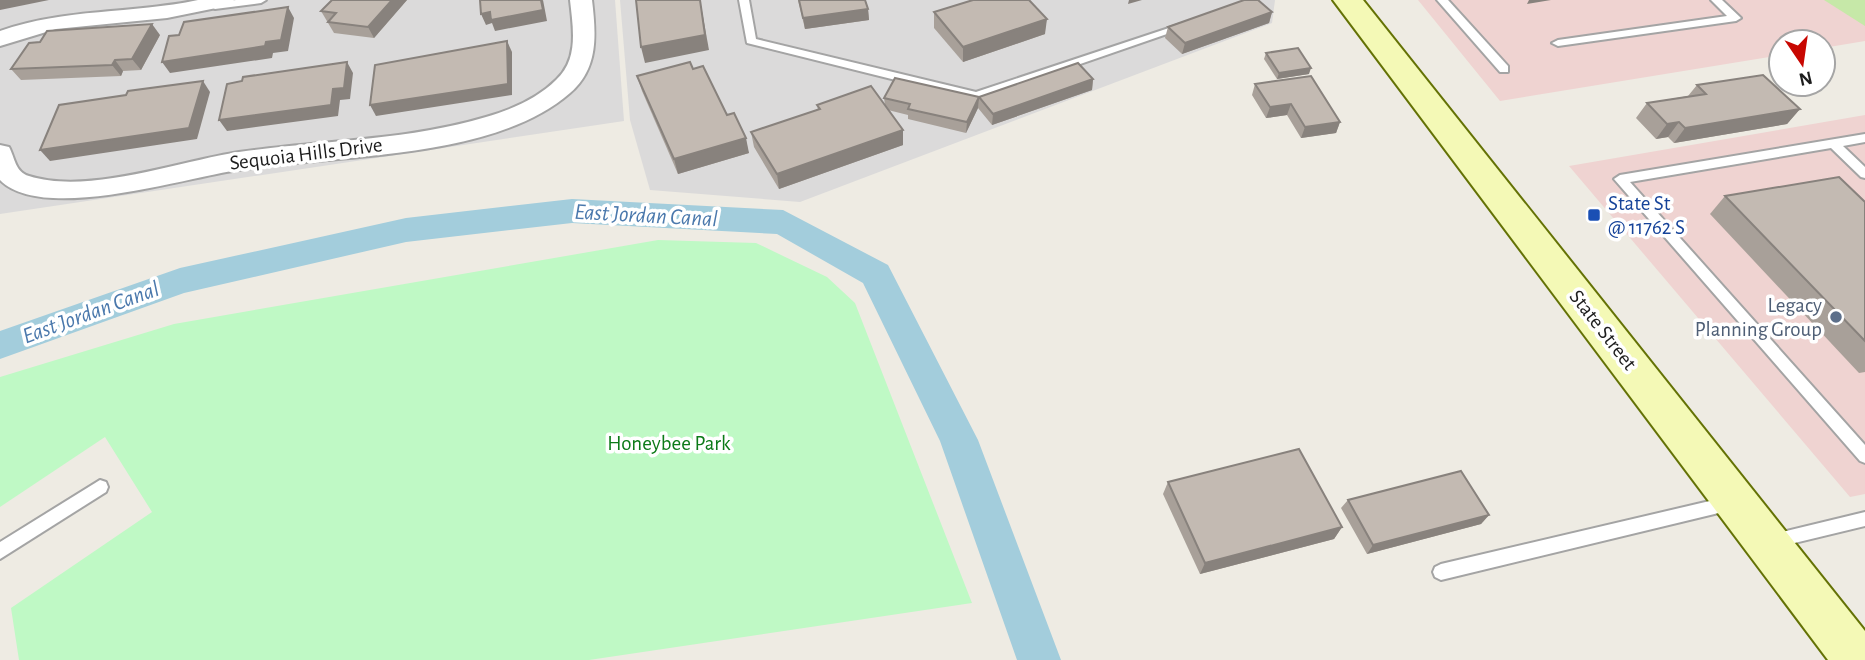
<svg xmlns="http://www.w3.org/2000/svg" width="1865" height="660" font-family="'Alegreya Sans',sans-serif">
	<rect width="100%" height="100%" fill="#eeebe3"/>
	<g fill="#dbdada">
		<polygon points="0,0 615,0 624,121 0,214"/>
		<polygon points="620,0 1275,0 1272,23 800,202 650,190 630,120"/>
	</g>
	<g fill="#efd3d1">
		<polygon points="1418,0 1860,0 1865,3 1865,41 1823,48 1823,42 1781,42 1781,55 1500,101"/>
		<polygon points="1865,115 1865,494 1850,497 1569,166"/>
	</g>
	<polygon fill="#c6e8a8" points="1825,0 1865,0 1865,26 1824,0"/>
	<polygon fill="#bff9c5" points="658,240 756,243 827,277 855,303 972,603 589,660 19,660 11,608 152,512 105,437 0,507 0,377 174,324"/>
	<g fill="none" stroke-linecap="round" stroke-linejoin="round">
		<polygon fill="#a3cddc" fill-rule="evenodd" points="572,199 783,210 888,265 978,440 1061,660 1017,660 940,441 863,283 777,234 572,223 406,242 184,293 0,359 0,331 180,268 406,218"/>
		<g stroke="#a4a4a4" stroke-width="4">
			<g id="service">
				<polygon points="236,0 266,0 261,3 215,9 210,6 215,3"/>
				<polygon points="739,0 749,0 756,39 976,92 1181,24 1189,24 1190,26 976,100 747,43"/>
				<polygon points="1437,0 1448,0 1508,66 1508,72 1500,72"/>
				<polygon points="1711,0 1722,0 1741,18 1736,21 1558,46 1552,43 1558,40 1727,16"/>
				<polygon points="1865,134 1865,142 1843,146 1865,167 1865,178 1861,177 1831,148 1630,182 1865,445 1865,463 1860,461 1614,179 1620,175"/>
				<polygon points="100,480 106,482 108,487 106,492 0,559 0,542"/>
				<polygon points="1731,496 1737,498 1739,503 1737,508 1731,510 1441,580 1435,577 1433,572 1435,567 1441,564"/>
				<polygon points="1865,512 1865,526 1774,548 1768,546 1766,541 1768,536 1774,534"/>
			</g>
		</g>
		<g stroke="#a4a4a4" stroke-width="4">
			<g id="minor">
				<path d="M198 0H234L231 5 167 18 56 29 0 46V31C65 8 132 14 198 0Z"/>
				<path d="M570 0H592C596 34 599 68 570 93 492 161 336 154 238 170 184 178 42 223 0 180V145L9 147C15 158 15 172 29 176 88 195 179 161 239 152 322 140 406 141 486 117 511 110 538 98 556 80 579 59 573 28 570 0Z"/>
			</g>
		</g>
		<g stroke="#647205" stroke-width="4">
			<polygon id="secondary" points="1333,0 1363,0 1865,631 1865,660 1828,660"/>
		</g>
		<use href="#service" fill="#fff" fill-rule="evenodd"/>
		<use href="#minor" fill="#fff" fill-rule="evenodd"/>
		<use href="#secondary" fill="#f4f9b6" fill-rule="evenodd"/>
	</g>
	<g fill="#a8a099">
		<polygon points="332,0 407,0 374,38 334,33 321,11"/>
		<polygon points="798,0 865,0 868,9 869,20 805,29"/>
		<polygon points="934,12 1045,34 963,62 934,28"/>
		<polygon points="1272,12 1269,23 1182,54 1165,38 1168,27"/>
		<polygon points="160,35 141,70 123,71 121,76 21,80 11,69"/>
		<polygon points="1266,53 1309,74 1277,79 1264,59"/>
		<polygon points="693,69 727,115 749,153 678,174 642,91 637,76"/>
		<polygon points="1093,79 1092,90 992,125 978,108 966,133 908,119 908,115 888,110 903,145 779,189 754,147 751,132 818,110 817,105 885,105 884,98 979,97"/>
		<polygon points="1255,84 1340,122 1336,133 1301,138 1287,115 1266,118 1252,95"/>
		<polygon points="1697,85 1800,109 1787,124 1674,143 1668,137 1656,139 1636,118 1647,103 1688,96"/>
		<polygon points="1725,196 1865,202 1865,372 1859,373 1710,214"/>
		<polygon points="1168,482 1342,527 1334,539 1200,574 1163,494"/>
		<polygon points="1348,500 1489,515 1481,524 1367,554 1341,508"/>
	</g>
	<g fill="#88827d">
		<polygon points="0,0 49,0 0,10"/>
		<polygon points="392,0 407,0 374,38 368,27"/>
		<polygon points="543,0 547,21 495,31 492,23 486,25 481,14"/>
		<polygon points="700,0 709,50 645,63 641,47"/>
		<polygon points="1129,0 1142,0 1128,4"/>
		<polygon points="1529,0 1551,0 1527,4"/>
		<polygon points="288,7 294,18 288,51 273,53 272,58 170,73 162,62 266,42"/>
		<polygon points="868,9 869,20 805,29 803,18"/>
		<polygon points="1272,12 1269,23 1182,54 1185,43"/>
		<polygon points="1047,19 1045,34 963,62 963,47"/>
		<polygon points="152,24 160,35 141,70 132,59"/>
		<polygon points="507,41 512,52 512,95 376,116 370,105"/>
		<polygon points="115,60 123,71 121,76 112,65"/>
		<polygon points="347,62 353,73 350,99 340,100 338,116 227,131 219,120 333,89"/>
		<polygon points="1311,68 1309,74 1277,79 1279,73"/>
		<polygon points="1093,79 1092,90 992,125 993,114"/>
		<polygon points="203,81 210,92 197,139 50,161 40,150"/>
		<polygon points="979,97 978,108 966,133 967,122"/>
		<polygon points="1291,104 1287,115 1266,118 1270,107"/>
		<polygon points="1800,109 1787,124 1674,143 1685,128"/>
		<polygon points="1340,122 1336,133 1301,138 1305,127"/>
		<polygon points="1679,122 1668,137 1656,139 1667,124"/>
		<polygon points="903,130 903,145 779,189 777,174"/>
		<polygon points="746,138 749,153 678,174 674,159"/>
		<polygon points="1489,515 1481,524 1367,554 1373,545"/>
		<polygon points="1342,527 1334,539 1200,574 1205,563"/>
	</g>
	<g fill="#c3bab2" stroke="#88827d" stroke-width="2">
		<polygon points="332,0 392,0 368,27 328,22 336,13 321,11"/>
		<polygon points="480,0 541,0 543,10 491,20 490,12 481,14"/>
		<polygon points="636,0 700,0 705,35 641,47"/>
		<polygon points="799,0 865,0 868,9 803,18"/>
		<polygon points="973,0 1029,0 1047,19 963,47 934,12"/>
		<polygon points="1244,0 1258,0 1272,12 1185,43 1168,27"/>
		<polygon points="288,7 281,40 266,42 265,46 162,62 169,36 179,35 184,22"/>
		<polygon points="152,24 132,59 115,60 112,65 11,69 29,43 40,42 47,31"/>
		<polygon points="507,41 508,84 370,105 375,65"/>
		<polygon points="1298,48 1311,68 1279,73 1266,53"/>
		<polygon points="347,62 344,88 333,89 331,105 219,120 227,84 242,81 243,77"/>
		<polygon points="690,62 693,69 703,66 727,115 734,113 746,138 674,159 637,76"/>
		<polygon points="1078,63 1093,79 993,114 979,97"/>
		<polygon points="1763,75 1800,109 1685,128 1679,122 1667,124 1647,103 1706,94 1697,85"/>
		<polygon points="1311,76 1340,122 1305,127 1291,104 1270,107 1255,84"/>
		<polygon points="895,78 979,97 967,122 908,109 910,104 884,98"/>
		<polygon points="203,81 189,128 40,150 59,105 126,95 128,91"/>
		<polygon points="871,86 903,130 777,174 751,132 820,109 817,105"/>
		<polygon points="1839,177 1865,202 1865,341 1725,196"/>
		<polygon points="1299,449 1342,527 1205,563 1168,482"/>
		<polygon points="1461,471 1489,515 1373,545 1348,500"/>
	</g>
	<rect fill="#1a4fb4" stroke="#fff" stroke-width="2.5" x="1587" y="208" width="14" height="14" rx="3.5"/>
	<circle fill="#5c6f8a" stroke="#fff" stroke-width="2.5" cx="1836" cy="317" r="7"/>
	<g text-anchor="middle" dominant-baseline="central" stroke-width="7" stroke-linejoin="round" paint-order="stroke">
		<g font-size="21" fill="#1d1d1d" stroke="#fff">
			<text transform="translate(306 154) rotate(-7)">Sequoia Hills Drive</text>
			<text transform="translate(1603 330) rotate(52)">State Street</text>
		</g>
		<g font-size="21" fill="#164399" stroke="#fff" text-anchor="start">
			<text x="1608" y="203">State St<tspan x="1608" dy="24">@ 11762 S</tspan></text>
		</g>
		<g font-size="21" fill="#4e5e75" stroke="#fff" text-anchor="end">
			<text x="1822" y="305">Legacy<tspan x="1822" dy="24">Planning Group</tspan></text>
		</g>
		<g font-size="21" fill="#0c7a18" stroke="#fff">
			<text x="669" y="443">Honeybee Park</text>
		</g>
		<g font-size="23" font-style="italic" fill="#4a78ac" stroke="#fff">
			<text transform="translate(646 216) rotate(3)">East Jordan Canal</text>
			<text transform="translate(91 313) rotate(-20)">East Jordan Canal</text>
		</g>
	</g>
	<g transform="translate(1802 63) rotate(167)"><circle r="33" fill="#ffffff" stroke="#a5a5a5" stroke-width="2"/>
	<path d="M0-5L12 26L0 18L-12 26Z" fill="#c80701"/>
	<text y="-10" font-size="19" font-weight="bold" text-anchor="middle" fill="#1d1d1d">N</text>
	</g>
</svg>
